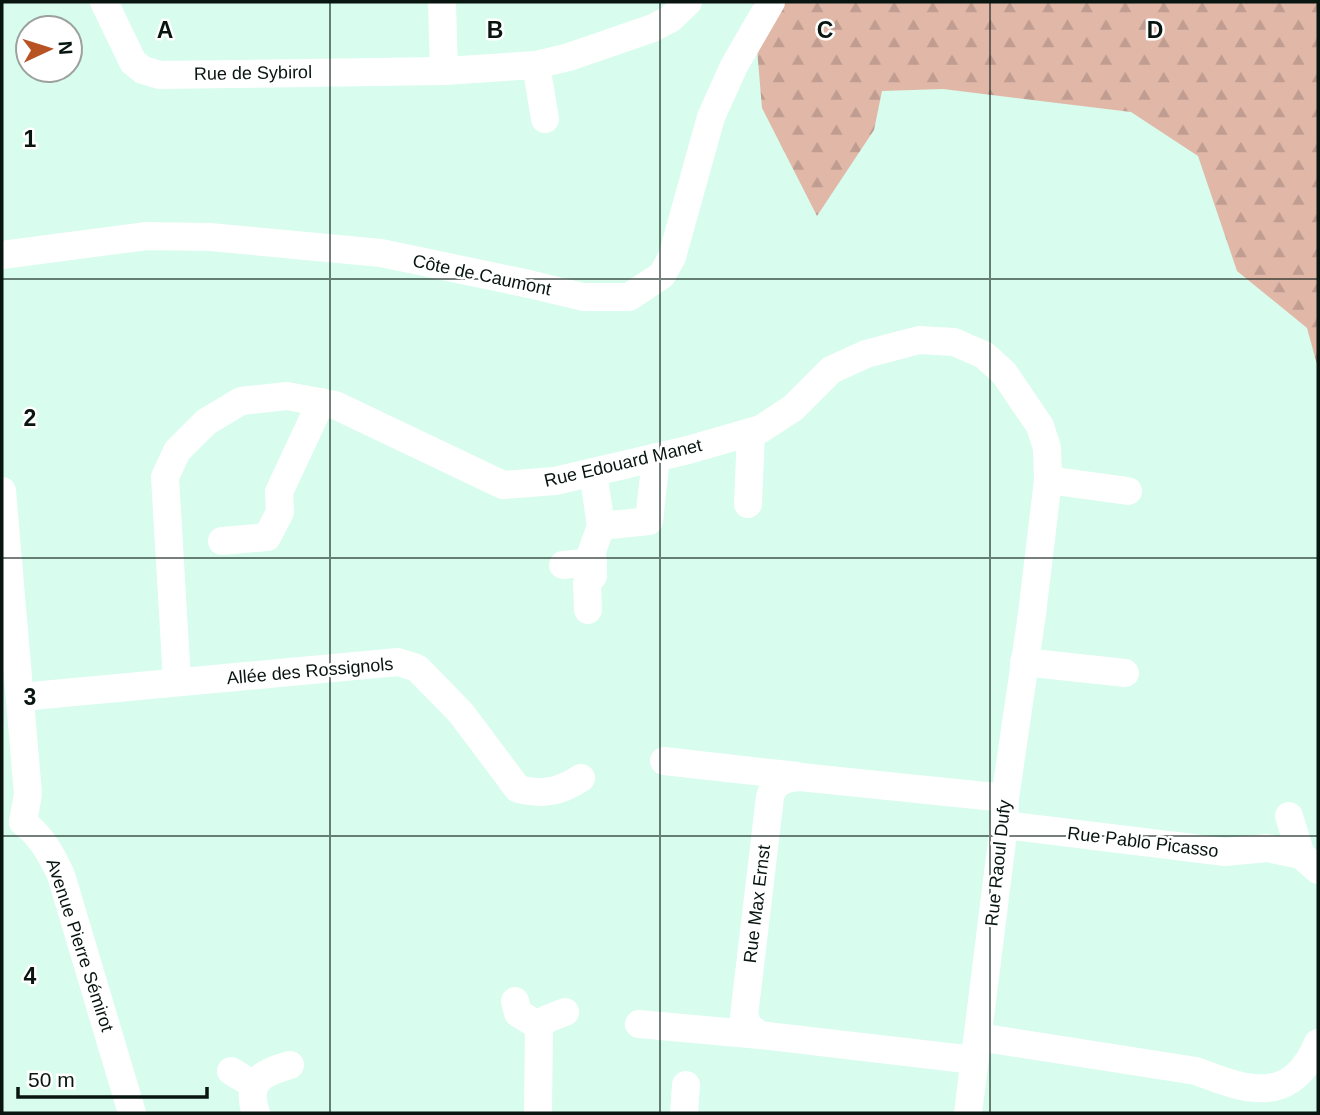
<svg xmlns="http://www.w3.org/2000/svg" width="1320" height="1115" font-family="Arial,sans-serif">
	<defs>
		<pattern id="forest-firs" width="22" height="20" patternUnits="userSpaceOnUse" patternTransform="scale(1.75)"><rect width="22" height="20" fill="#e1b8a8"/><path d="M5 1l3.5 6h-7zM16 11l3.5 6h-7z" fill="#c09d90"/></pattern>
	</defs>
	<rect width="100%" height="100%" fill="#d8fced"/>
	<polygon fill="url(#forest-firs)" points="753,2 1318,2 1318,368 1307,328 1237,271 1198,156 1131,112 943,89 882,91 874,130 817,216 762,108"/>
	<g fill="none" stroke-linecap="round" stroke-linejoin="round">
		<g stroke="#fff" stroke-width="28">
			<polyline points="104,2 133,62 143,70 160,75 444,71 536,65 569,57 653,28 670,19 688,2"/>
			<polyline points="442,2 444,71"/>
			<polyline points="536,65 545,119"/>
			<polyline points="2,255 147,236 210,237 381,253 529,284 583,297 629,297 662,275 672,257 711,117 734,66 771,2"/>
			<polyline points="1048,480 1128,491"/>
			<polyline points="2,491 28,794 23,822"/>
			<polyline points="748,504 751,432"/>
			<polyline points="601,526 649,521 656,457"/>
			<polyline points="222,541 267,537 280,512 279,492 321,402"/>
			<polyline points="563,565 593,562"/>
			<polyline points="588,610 587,583 593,576 592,551 601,526 593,472"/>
			<polyline points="1024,662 1125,673"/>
			<polyline points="177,681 165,477 177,451 206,422 241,401 287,396 335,405 503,485 555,481 688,450 761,429 793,408 831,370 866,354 919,340 954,342 984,355 1004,373 1040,426 1047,448 1048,480 1032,614 1005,798 1004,825 968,1113"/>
			<path d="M21 697 398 662 417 668 461 713 518 789C543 795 560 792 581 778"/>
			<polyline points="664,761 797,776"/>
			<polyline points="1289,816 1301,855"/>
			<path d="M23 822C42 837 51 854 61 875L132 1113"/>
			<polyline points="1004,825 1225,852 1267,848 1301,855 1318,870"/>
			<polyline points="515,1001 518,1013 539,1026"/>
			<polyline points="639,1024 760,1035"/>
			<path d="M978 1037 1196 1071C1248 1091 1291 1106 1318 1043"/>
			<path d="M974 1060 760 1035 749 1027 744 1016 770 797C774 782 785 778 800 777L1005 798"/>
			<polyline points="231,1071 254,1085"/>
			<path d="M256 1113C245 1081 262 1073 290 1065"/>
			<polyline points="538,1113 539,1026 547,1019 565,1012"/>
			<polyline points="684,1113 686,1085"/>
		</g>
	</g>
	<path fill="none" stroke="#081510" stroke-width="2" stroke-opacity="0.55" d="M330 2V1113M660 2V1113M990 2V1113M2 279H1318M2 558H1318M2 836H1318"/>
	<g text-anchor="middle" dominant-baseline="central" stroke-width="5" stroke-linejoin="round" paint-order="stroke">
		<g font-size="18" fill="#081510" stroke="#fff">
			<text transform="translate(253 73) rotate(-1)">Rue de Sybirol</text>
			<text transform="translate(482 275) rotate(12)">Côte de Caumont</text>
			<text transform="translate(623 463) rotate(-13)">Rue Edouard Manet</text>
			<text transform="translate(310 671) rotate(-5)">Allée des Rossignols</text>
			<text transform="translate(1143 842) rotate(7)">Rue Pablo Picasso</text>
			<text transform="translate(998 863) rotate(-84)">Rue Raoul Dufy</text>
			<text transform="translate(757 904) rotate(-83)">Rue Max Ernst</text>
			<text transform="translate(80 945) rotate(72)">Avenue Pierre Sémirot</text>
		</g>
	</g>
	<g font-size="23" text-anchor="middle" font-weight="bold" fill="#081510" stroke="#fff" stroke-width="5" stroke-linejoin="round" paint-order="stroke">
		<text x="165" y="38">A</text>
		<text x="495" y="38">B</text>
		<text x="825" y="38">C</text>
		<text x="1155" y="38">D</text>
		<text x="30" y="147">1</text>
		<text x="30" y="426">2</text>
		<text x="30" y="705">3</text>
		<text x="30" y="984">4</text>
	</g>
	<rect width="1320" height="1115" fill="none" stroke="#081510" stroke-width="7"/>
	<g transform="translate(49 49) rotate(86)"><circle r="33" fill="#ffffff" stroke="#9ca19f" stroke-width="2"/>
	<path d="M0-5L12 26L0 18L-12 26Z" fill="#b75222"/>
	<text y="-10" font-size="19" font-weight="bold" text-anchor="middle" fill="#081510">N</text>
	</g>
	<path d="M18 1087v10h189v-10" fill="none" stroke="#081510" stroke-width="3.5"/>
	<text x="28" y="1087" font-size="21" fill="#081510" stroke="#ffffff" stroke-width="5" paint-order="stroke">50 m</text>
</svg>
